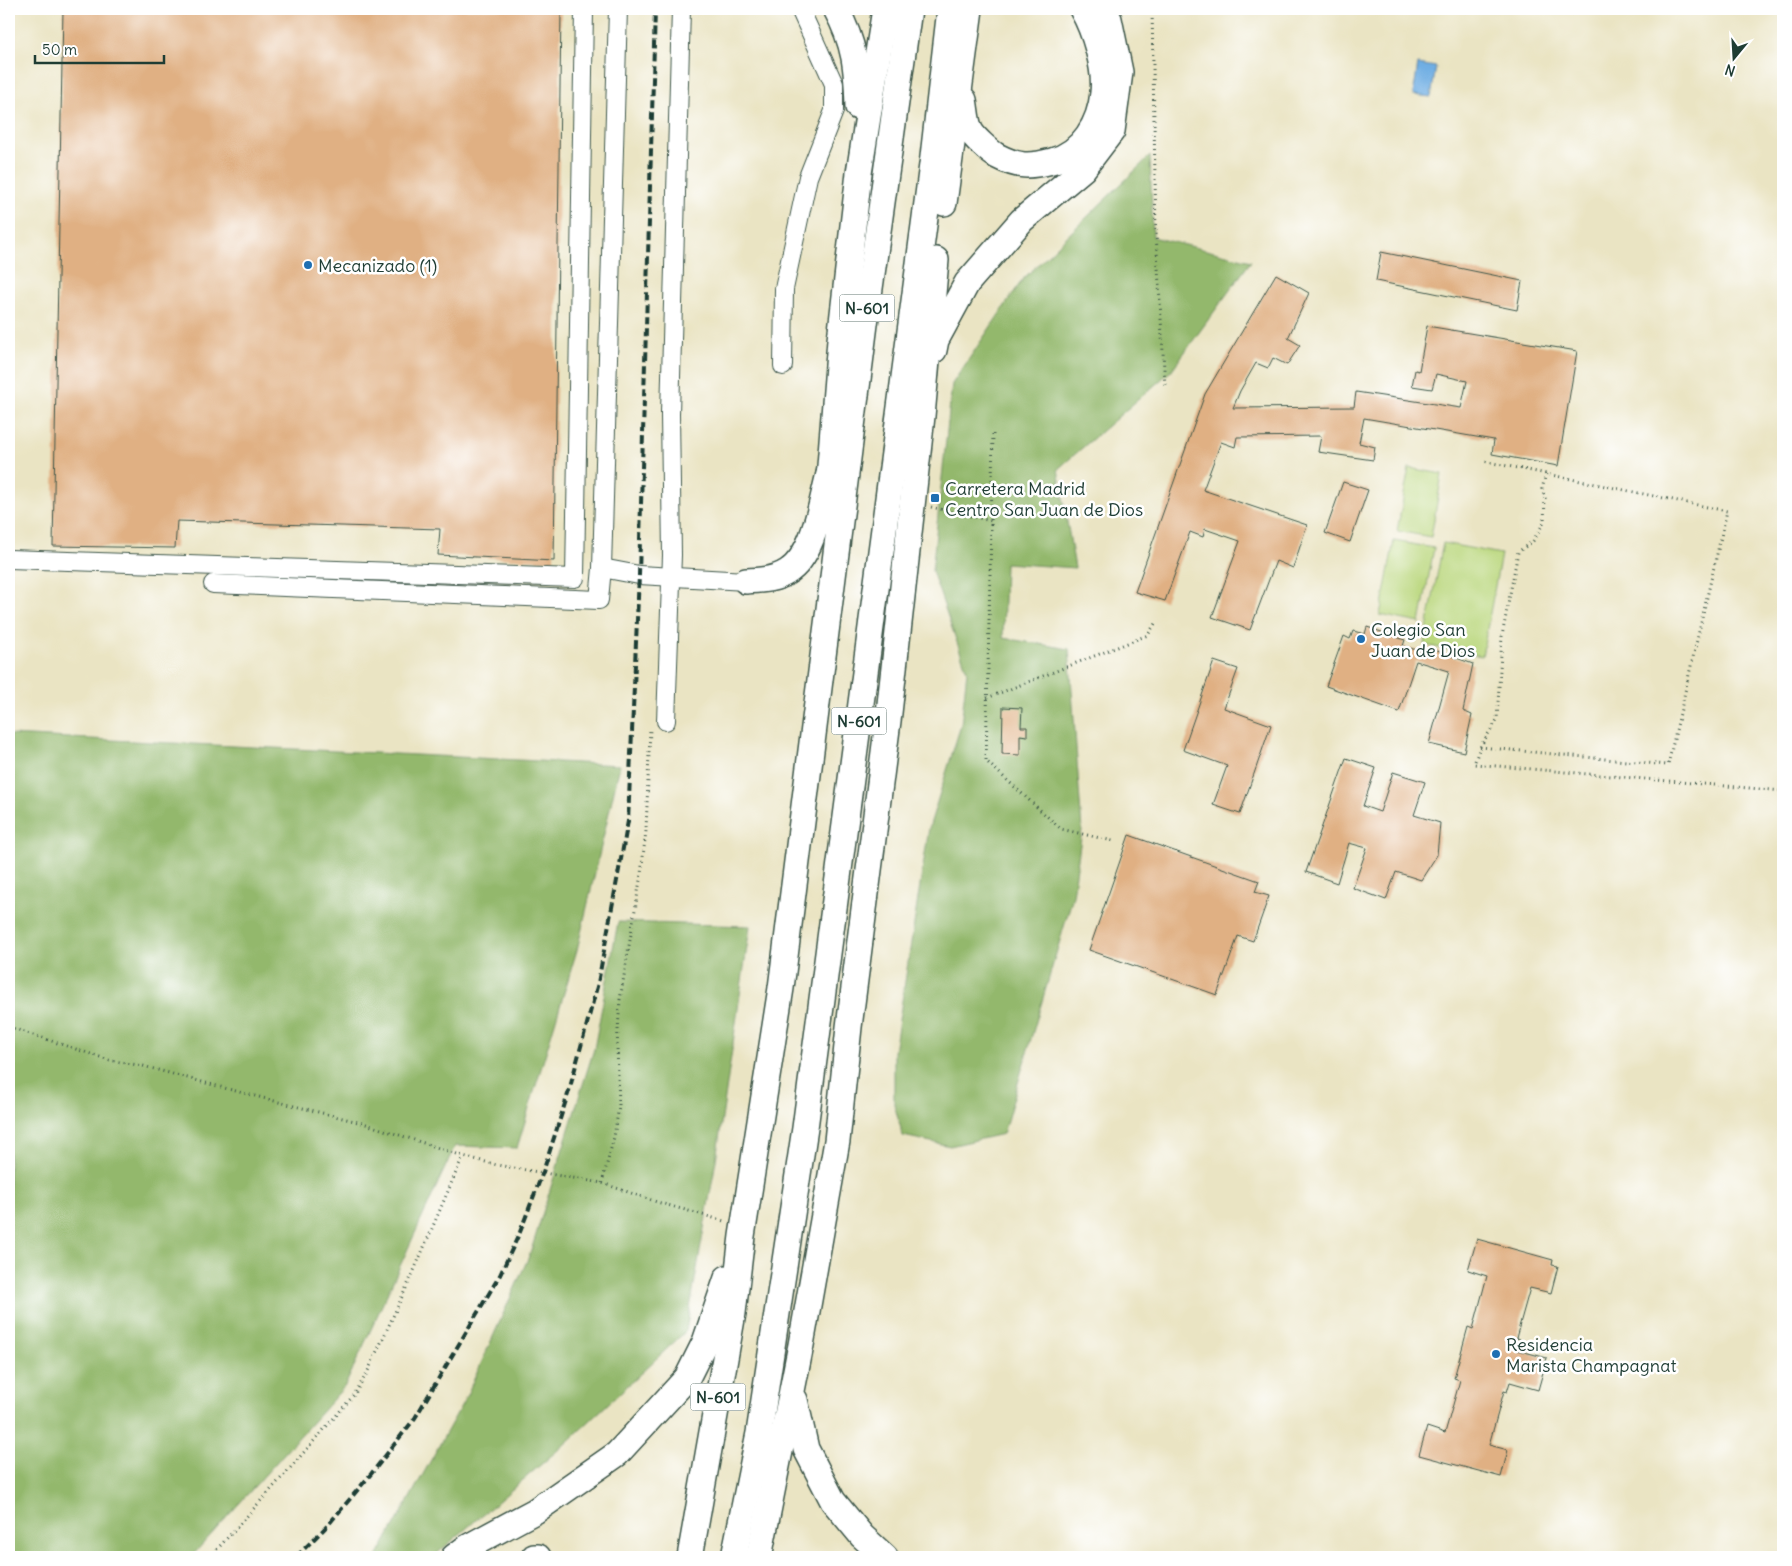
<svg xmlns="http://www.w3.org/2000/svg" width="1792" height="1566" font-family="Delius,sans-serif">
	<rect width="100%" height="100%" fill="#fff"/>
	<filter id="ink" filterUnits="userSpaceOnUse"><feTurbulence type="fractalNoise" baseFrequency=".02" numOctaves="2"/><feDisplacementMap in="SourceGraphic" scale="10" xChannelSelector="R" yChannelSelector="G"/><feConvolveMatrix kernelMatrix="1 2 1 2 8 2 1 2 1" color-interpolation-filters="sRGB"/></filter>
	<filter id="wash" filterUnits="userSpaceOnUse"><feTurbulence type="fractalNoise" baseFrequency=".0096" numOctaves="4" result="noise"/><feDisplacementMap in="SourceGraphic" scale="20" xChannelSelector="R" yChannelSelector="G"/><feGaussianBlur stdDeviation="1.12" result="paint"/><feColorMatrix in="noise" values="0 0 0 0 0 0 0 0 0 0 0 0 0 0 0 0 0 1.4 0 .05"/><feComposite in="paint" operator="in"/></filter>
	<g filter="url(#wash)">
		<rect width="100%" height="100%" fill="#eae4c3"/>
		<g fill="#bad77d" stroke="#6c8a58">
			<polygon points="1409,468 1442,474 1431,537 1397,531"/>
			<polygon points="1394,541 1434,548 1420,623 1380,615"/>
			<polygon points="1443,543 1501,554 1482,656 1424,645"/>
		</g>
		<g fill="#93b86c" stroke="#597a50">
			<polygon points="1150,156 1153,237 1251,261 1171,371 1058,469 1075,568 1005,563 1003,638 1069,649 1082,830 1073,896 1003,1134 950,1146 903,1136 894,1104 894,1052 929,828 961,725 967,671 932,571 952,384 1023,279"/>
			<polygon points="9,735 620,765 577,950 517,1148 455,1146 345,1386 191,1557 9,1557"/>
			<polygon points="618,922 750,926 716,1160 686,1331 565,1444 433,1557 377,1557 466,1397 530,1254 594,1049"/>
		</g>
		<polygon fill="#70aee3" stroke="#48768c" points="1418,64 1436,67 1431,97 1413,95"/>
		<g id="blocks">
			<g fill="#e0b083">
				<polygon points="63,9 561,9 554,561 438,555 440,529 177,521 175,548 53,546"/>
				<polygon points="1381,252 1522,281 1517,310 1376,281"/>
				<polygon points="1276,274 1309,293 1288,338 1300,345 1287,365 1273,358 1268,368 1256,363 1240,391 1233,408 1354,407 1356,392 1461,408 1467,381 1436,374 1432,389 1412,386 1415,370 1419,371 1427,326 1577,351 1558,466 1492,454 1494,440 1364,418 1359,443 1375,447 1373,460 1318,452 1321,436 1237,437 1235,447 1221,442 1203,490 1307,525 1293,568 1276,561 1250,630 1212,617 1240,541 1205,529 1203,537 1190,532 1165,601 1135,592 1205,394"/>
				<polygon points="1343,482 1368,490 1350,542 1325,533"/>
				<polygon points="1367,627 1405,640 1403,646 1427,653 1429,648 1473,664 1463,711 1472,715 1464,752 1429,744 1449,671 1416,661 1399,712 1326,686 1344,636 1350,639 1353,631 1365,634"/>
				<polygon points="1214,661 1238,669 1224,708 1271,725 1240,814 1213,805 1227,766 1183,750"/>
				<polygon points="1003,707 1022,708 1021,727 1027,727 1027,736 1020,735 1020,755 1002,754"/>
				<polygon points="1346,758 1376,768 1363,806 1380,812 1393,772 1425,782 1414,815 1440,823 1437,855 1421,880 1396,872 1386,900 1353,888 1367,848 1349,843 1337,883 1306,872"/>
				<polygon points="1129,835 1259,881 1255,892 1269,896 1253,941 1238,936 1217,995 1089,950"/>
				<polygon points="1477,1239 1553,1260 1552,1265 1558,1266 1551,1293 1530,1288 1516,1338 1520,1339 1517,1350 1547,1358 1538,1390 1510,1382 1507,1392 1504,1391 1489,1445 1508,1450 1501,1477 1419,1455 1427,1427 1445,1433 1460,1380 1454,1378 1468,1327 1473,1329 1487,1276 1468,1270"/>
			</g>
		</g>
	</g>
	<g filter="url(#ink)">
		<use href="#blocks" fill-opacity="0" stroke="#3d5649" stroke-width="1"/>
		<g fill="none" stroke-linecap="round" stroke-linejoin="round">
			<g stroke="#3d5649" stroke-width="20">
				<g id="minor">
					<polyline points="783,366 784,289 808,177 834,111 834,84 800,9"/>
					<polyline points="9,559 575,578 584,9"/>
					<polyline points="602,568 639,575 746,581"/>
					<polyline points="213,584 599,600 602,568 618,9"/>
					<polyline points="666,721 672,555 670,414 681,9"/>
				</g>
			</g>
			<g stroke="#3d5649" stroke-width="28">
				<g id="highway">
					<path d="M836 9C855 44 857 68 858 107"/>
					<path d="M964 100C966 109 966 121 970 130 973 137 990 152 997 156 1018 167 1029 167 1052 161 1083 153 1100 123 1103 93 1106 68 1094 30 1082 9"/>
					<polyline points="944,203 970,9"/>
					<polyline points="934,350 936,340 967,283 1022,220 1083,169 1112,131 1120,72 1109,19 1104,9"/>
					<polyline points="828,491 840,340 859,173 885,9"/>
					<path d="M746 581C759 580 775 580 787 572 814 556 821 503 829 474"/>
					<polyline points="795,1400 806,1449 833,1501 862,1536 885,1557"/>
					<polyline points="454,1557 466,1548 535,1511 617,1454 687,1378 705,1342 727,1278"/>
					<polyline points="534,1557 538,1557"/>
					<polyline points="690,1557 733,1313 742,1236 781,988 865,324 909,9"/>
					<polyline points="734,1557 759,1433 805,1128 933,157 950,9"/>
					<polyline points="759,1557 801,1345 837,1141 849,1027 889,713 922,416 936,260"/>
				</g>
			</g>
			<g stroke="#3d5649" stroke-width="3" stroke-dasharray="1 4" stroke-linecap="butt">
				<polyline points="1152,9 1156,233 1165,386"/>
				<polyline points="993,434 986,761 1061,829 1113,841"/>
				<polyline points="1546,474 1542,489 1545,498 1544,522 1533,541 1518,552 1502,636 1497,720 1480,747 1474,764 1783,791"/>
				<polyline points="931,507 991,521"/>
				<polyline points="987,698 1148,635 1156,622"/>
				<polyline points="1480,747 1668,765 1727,511 1483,461"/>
				<polyline points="9,1027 109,1060 143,1066 243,1093 366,1124 463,1156 497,1165 602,1183 657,1202 724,1221"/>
				<polyline points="602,1183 614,1137 619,1106 617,1046 620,1000 641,874 646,831 650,728"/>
				<polyline points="210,1557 285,1474 354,1395 367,1373 413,1273 463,1156"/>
			</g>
			<use href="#minor" stroke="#fff" stroke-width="18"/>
			<use href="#highway" stroke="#fff" stroke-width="25"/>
			<polyline stroke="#1f3d34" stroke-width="4" stroke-dasharray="8 4" stroke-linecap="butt" points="296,1557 328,1525 371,1474 415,1418 500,1275 520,1232 543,1172 569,1091 598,983 628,821 639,575 655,9"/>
		</g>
	</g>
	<g fill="#1f6fb2" stroke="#fff" stroke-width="2">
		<circle cx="308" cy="265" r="5"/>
		<rect x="930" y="493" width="10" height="10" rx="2.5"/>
		<circle cx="1361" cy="639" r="5"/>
		<circle cx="1496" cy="1354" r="5"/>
	</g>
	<g text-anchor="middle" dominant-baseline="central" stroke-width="5" stroke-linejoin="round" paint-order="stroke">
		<g fill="#fff" stroke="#627771" stroke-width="1">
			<rect x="839.5" y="294.5" width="55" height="27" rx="4"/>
			<rect x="831.5" y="707.5" width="55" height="27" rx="4"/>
			<rect x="690.5" y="1383.5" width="55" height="27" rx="4"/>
		</g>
		<g font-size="16" font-weight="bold" fill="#1f3d34">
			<text x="867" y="308">N-601</text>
			<text x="859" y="721">N-601</text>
			<text x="718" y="1397">N-601</text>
		</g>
		<g font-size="18" fill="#1f3d34" stroke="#fff" text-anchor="start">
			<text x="318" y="265">Mecanizado (1)</text>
			<text x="945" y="488">Carretera Madrid<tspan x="945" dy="21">Centro San Juan de Dios</tspan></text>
			<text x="1371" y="629">Colegio San<tspan x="1371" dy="21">Juan de Dios</tspan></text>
			<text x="1506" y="1344">Residencia<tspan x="1506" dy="21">Marista Champagnat</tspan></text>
		</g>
	</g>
	<rect width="1792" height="1566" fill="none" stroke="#fff" stroke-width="30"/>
	<g transform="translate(1734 58) rotate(198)" stroke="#ffffff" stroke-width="4" paint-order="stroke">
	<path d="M0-4L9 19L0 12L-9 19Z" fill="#1f3d34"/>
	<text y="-8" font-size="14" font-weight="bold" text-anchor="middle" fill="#1f3d34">N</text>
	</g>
	<path d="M35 55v8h129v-8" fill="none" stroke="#1f3d34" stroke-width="2.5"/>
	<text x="42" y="55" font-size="15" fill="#1f3d34" stroke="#ffffff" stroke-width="4" paint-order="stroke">50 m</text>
</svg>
